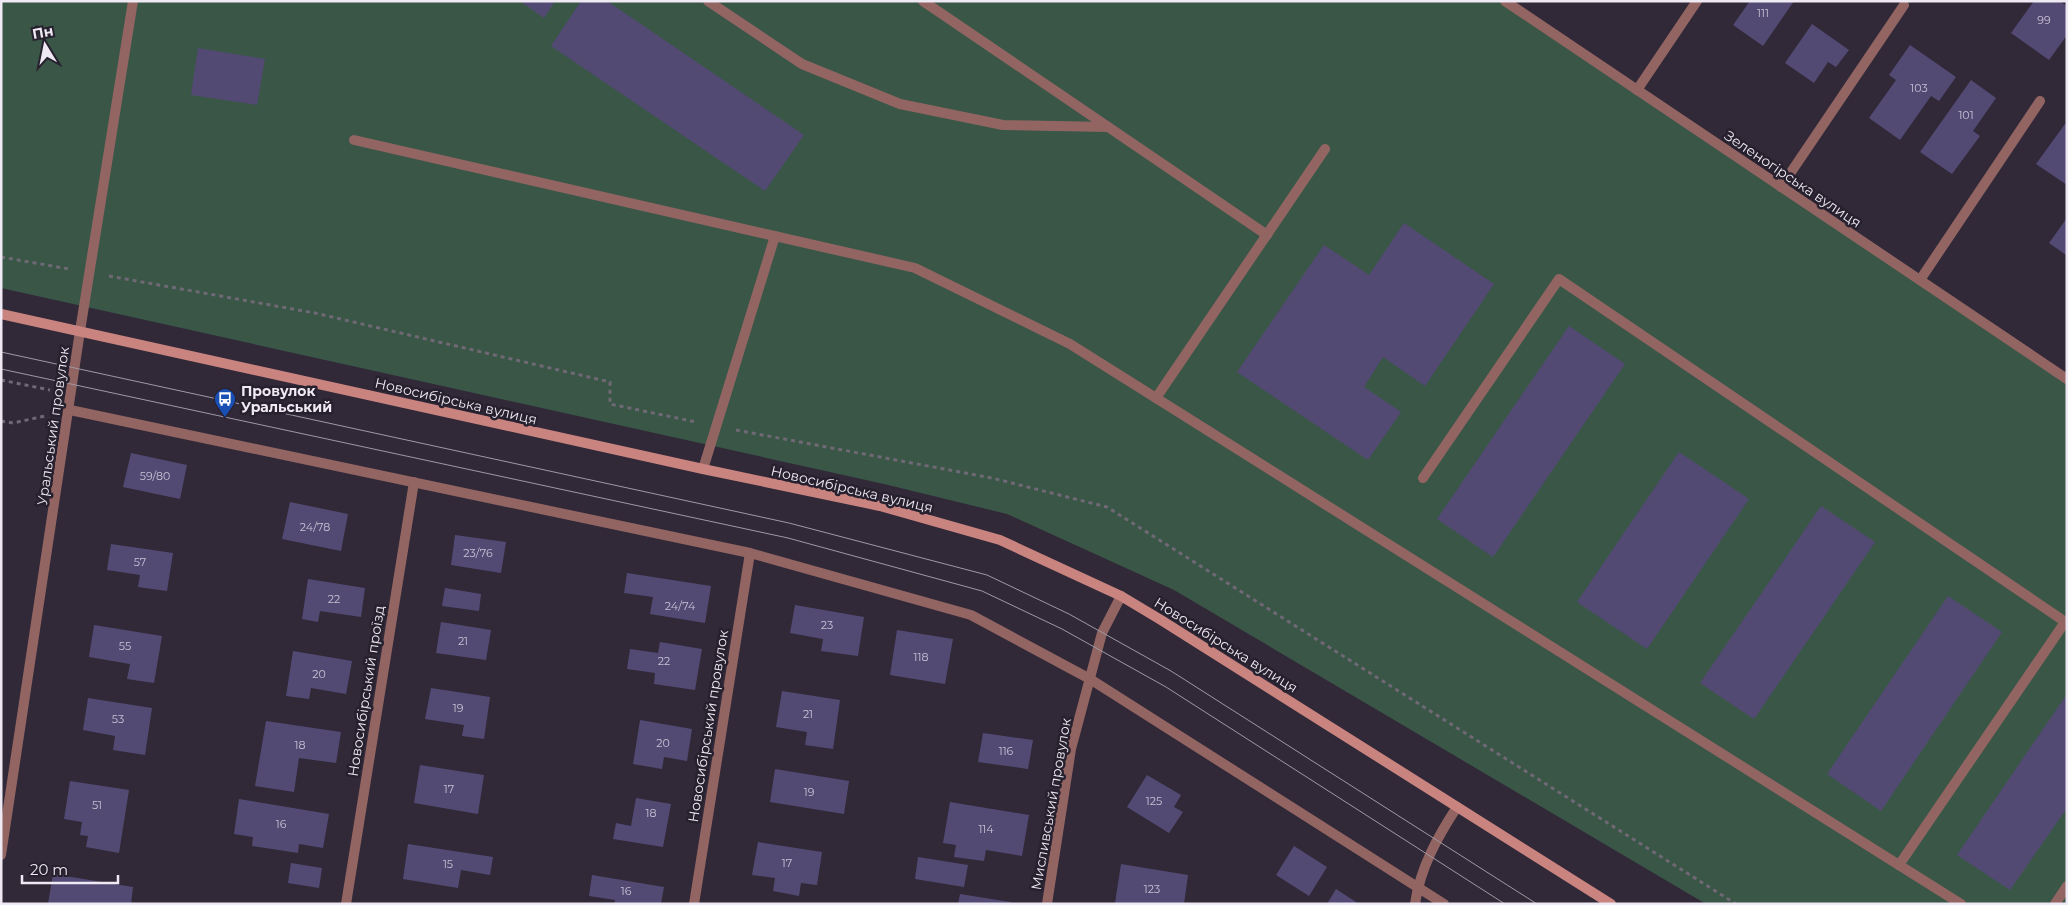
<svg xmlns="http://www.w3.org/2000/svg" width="2068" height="905" font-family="Montserrat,sans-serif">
	<rect width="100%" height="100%" fill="#312938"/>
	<polygon fill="#3a5647" points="1,1 1505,1 2067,379 2067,904 1706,904 1174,590 1007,514 884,484 1,288"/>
	<g fill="#534a74">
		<polygon points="520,1 555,1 544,18"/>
		<polygon points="581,1 607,1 804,135 765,191 551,46"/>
		<polygon points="1750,1 1794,1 1763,46 1733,25"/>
		<polygon points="2034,1 2059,1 2067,6 2067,35 2049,60 2011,33"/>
		<polygon points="1812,24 1849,50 1836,67 1828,62 1814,83 1785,63"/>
		<polygon points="1910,45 1956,77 1939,101 1931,96 1900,140 1869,118 1896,80 1889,75"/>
		<polygon points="198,48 265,59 257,105 191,95"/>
		<polygon points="1971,80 1996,98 1973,131 1980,136 1952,174 1920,152"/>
		<polygon points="2065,124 2067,125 2067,185 2036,164"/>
		<polygon points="2067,218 2067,254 2066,255 2049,243"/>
		<polygon points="1404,223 1494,284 1425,386 1383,357 1364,387 1401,412 1368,460 1237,372 1324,245 1369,275"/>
		<polygon points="1569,326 1625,364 1493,557 1437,519"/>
		<polygon points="1679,452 1749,499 1647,649 1577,602"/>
		<polygon points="131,453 187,465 180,499 123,487"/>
		<polygon points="290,502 348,514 341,551 282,539"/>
		<polygon points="1821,506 1875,542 1754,719 1700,683"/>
		<polygon points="455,535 506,542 501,573 451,565"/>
		<polygon points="111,544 173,553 167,591 138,587 140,575 107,570"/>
		<polygon points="627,573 711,586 705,623 650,614 653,597 624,593"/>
		<polygon points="308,579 365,588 361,617 320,611 318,622 302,619"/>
		<polygon points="445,588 481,594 479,611 442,606"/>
		<polygon points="1948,596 2002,632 1881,811 1827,774"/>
		<polygon points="795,605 864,617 858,656 821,651 823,639 790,633"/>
		<polygon points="441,622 491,630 486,660 436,653"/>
		<polygon points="94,625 162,636 154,683 127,679 130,664 89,657"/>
		<polygon points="897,630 953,639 945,684 890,675"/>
		<polygon points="660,642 702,649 695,690 654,684 655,673 627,669 630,649 658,653"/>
		<polygon points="293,651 352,661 346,694 311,688 309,699 286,696"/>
		<polygon points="431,688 490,697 484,739 462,736 464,725 425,719"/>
		<polygon points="782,691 840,700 833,749 805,745 807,732 776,727"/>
		<polygon points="2067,694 2067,808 2010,890 1957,855"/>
		<polygon points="88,698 152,708 145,755 113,750 115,736 83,730"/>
		<polygon points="640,720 692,729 687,761 664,757 662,769 633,764"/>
		<polygon points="266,721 341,732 336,763 299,758 294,792 255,786"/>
		<polygon points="983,733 1033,740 1028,769 978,762"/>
		<polygon points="420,765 484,775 478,814 414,803"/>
		<polygon points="775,769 849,781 844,814 770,802"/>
		<polygon points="1147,775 1181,795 1174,807 1183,812 1169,833 1127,807"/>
		<polygon points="70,781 129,790 119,853 86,847 88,836 80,835 82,822 64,819"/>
		<polygon points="636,798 671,804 663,847 613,839 616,823 631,826"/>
		<polygon points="239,799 329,814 323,848 299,844 298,853 252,846 253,837 234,834"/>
		<polygon points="950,802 1029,815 1022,856 986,850 984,861 954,857 956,845 943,843"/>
		<polygon points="758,842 822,852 817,885 801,883 799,896 773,891 775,878 752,875"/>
		<polygon points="408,844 493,857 490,875 461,870 458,888 403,879"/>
		<polygon points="1294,846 1327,867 1309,896 1276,875"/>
		<polygon points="918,857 968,865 964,887 915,879"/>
		<polygon points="291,863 322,868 319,888 288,883"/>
		<polygon points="1121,864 1188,875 1184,904 1115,903"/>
		<polygon points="53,874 133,887 131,904 48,904"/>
		<polygon points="592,875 664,887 661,904 614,904 615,900 589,896"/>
		<polygon points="1336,889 1359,904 1327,904"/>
		<polygon points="960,894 1010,902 1010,904 958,904"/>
	</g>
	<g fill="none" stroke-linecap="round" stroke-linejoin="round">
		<g stroke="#6f6875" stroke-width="3" stroke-dasharray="4 4" stroke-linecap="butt">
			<polyline points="1,257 69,269"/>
			<polyline points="109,276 315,313 610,382 610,404 696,422"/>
			<polyline points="1,380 50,390"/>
			<polyline points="1,421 13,423 45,416"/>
			<polyline points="736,430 992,478 1107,507 1736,904"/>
		</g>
		<g stroke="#926563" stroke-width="10">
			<polyline points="708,1 802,64 900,104 1003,125 1108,127"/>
			<polyline points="923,1 1267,235"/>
			<polyline points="1637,90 1697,1"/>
			<polyline points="354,140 915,268 1070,344 1961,904"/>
			<polyline points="1781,187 1904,5"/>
			<polyline points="1920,280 2040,101"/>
			<polyline points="1156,398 1325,149"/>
			<polyline points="703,469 775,236"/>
			<polyline points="1423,478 1559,279 2067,623"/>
			<polyline points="1899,865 2065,622"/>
			<polyline points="2055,904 2067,886"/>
		</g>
		<g stroke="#926563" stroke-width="10">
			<polyline points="1505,1 2067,379"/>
			<polyline points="70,410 750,553 971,615 1090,679 1444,904"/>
			<polyline points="1,855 80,331 133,1"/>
			<polyline points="346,904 414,482"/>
			<polyline points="694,904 750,553"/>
			<polyline points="1047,904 1071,749 1102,633 1121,596"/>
			<path d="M1415 904C1420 868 1438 836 1457 807"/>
		</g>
		<polyline stroke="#ca8480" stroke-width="10" points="1,314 703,469 880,506 1000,540 1121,596 1161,620 1611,904"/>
		<g stroke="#9e98a4" stroke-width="1">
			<polyline points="1,352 789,523 987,575 1069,614 1171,671 1537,904"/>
			<polyline points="1,369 788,538 982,591 1062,629 1166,687 1505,904"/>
		</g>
	</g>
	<defs>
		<g id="bus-pin" transform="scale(1.125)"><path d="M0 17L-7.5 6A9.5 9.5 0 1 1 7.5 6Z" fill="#1a4fb4" stroke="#27202e"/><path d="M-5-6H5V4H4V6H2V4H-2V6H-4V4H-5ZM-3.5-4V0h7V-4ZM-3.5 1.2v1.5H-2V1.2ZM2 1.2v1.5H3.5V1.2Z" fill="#fff"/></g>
	</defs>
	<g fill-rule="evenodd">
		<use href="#bus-pin" x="225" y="399"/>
	</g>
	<g text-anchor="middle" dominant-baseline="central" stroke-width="5" stroke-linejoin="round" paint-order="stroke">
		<g font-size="11" fill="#c7c1d3">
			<text x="1763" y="13">111</text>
			<text x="2044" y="20">99</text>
			<text x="1919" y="88">103</text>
			<text x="1966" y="115">101</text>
			<text x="155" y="476">59/80</text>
			<text x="315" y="527">24/78</text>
			<text x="478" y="553">23/76</text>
			<text x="140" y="562">57</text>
			<text x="334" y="599">22</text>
			<text x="680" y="606">24/74</text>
			<text x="827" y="625">23</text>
			<text x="463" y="641">21</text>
			<text x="125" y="646">55</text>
			<text x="921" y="657">118</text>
			<text x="664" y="661">22</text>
			<text x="319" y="674">20</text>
			<text x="458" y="708">19</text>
			<text x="808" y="714">21</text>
			<text x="118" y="719">53</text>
			<text x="663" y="743">20</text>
			<text x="300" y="745">18</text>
			<text x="1006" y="751">116</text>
			<text x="449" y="789">17</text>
			<text x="809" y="792">19</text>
			<text x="1154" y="801">125</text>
			<text x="97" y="805">51</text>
			<text x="651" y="813">18</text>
			<text x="281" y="824">16</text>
			<text x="986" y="829">114</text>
			<text x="787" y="863">17</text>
			<text x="448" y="864">15</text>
			<text x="1152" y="889">123</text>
			<text x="626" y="891">16</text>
		</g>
		<g font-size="14" fill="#eee9f3" stroke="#27202e">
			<text transform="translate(1793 179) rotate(34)">Зеленогірська вулиця</text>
			<text transform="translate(456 401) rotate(13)">Новосибірська вулиця</text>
			<text transform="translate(53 426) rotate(-82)">Уральський провулок</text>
			<text transform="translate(852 489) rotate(13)">Новосибірська вулиця</text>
			<text transform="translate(1226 645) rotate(32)">Новосибірська вулиця</text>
			<text transform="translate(366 691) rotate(-81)">Новосибірський проїзд</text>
			<text transform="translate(708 726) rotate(-81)">Новосибірський провулок</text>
			<text transform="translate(1051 804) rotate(-80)">Мисливський провулок</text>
		</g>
		<g font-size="14" font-weight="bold" fill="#eee9f3" stroke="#27202e" text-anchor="start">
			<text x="241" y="391">Провулок<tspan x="241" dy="16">Уральський</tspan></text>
		</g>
	</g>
	<rect width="2068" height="905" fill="none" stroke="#eee9f3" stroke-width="5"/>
	<g transform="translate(45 45) rotate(350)" stroke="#27202e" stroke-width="4" paint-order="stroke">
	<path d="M0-4L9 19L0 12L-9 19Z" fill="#eee9f3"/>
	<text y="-8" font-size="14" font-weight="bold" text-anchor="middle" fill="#eee9f3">Пн</text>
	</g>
	<path d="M22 875v8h96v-8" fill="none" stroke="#eee9f3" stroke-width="2.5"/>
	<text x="30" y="875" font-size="15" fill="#eee9f3" stroke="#27202e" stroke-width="4" paint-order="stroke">20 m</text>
</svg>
